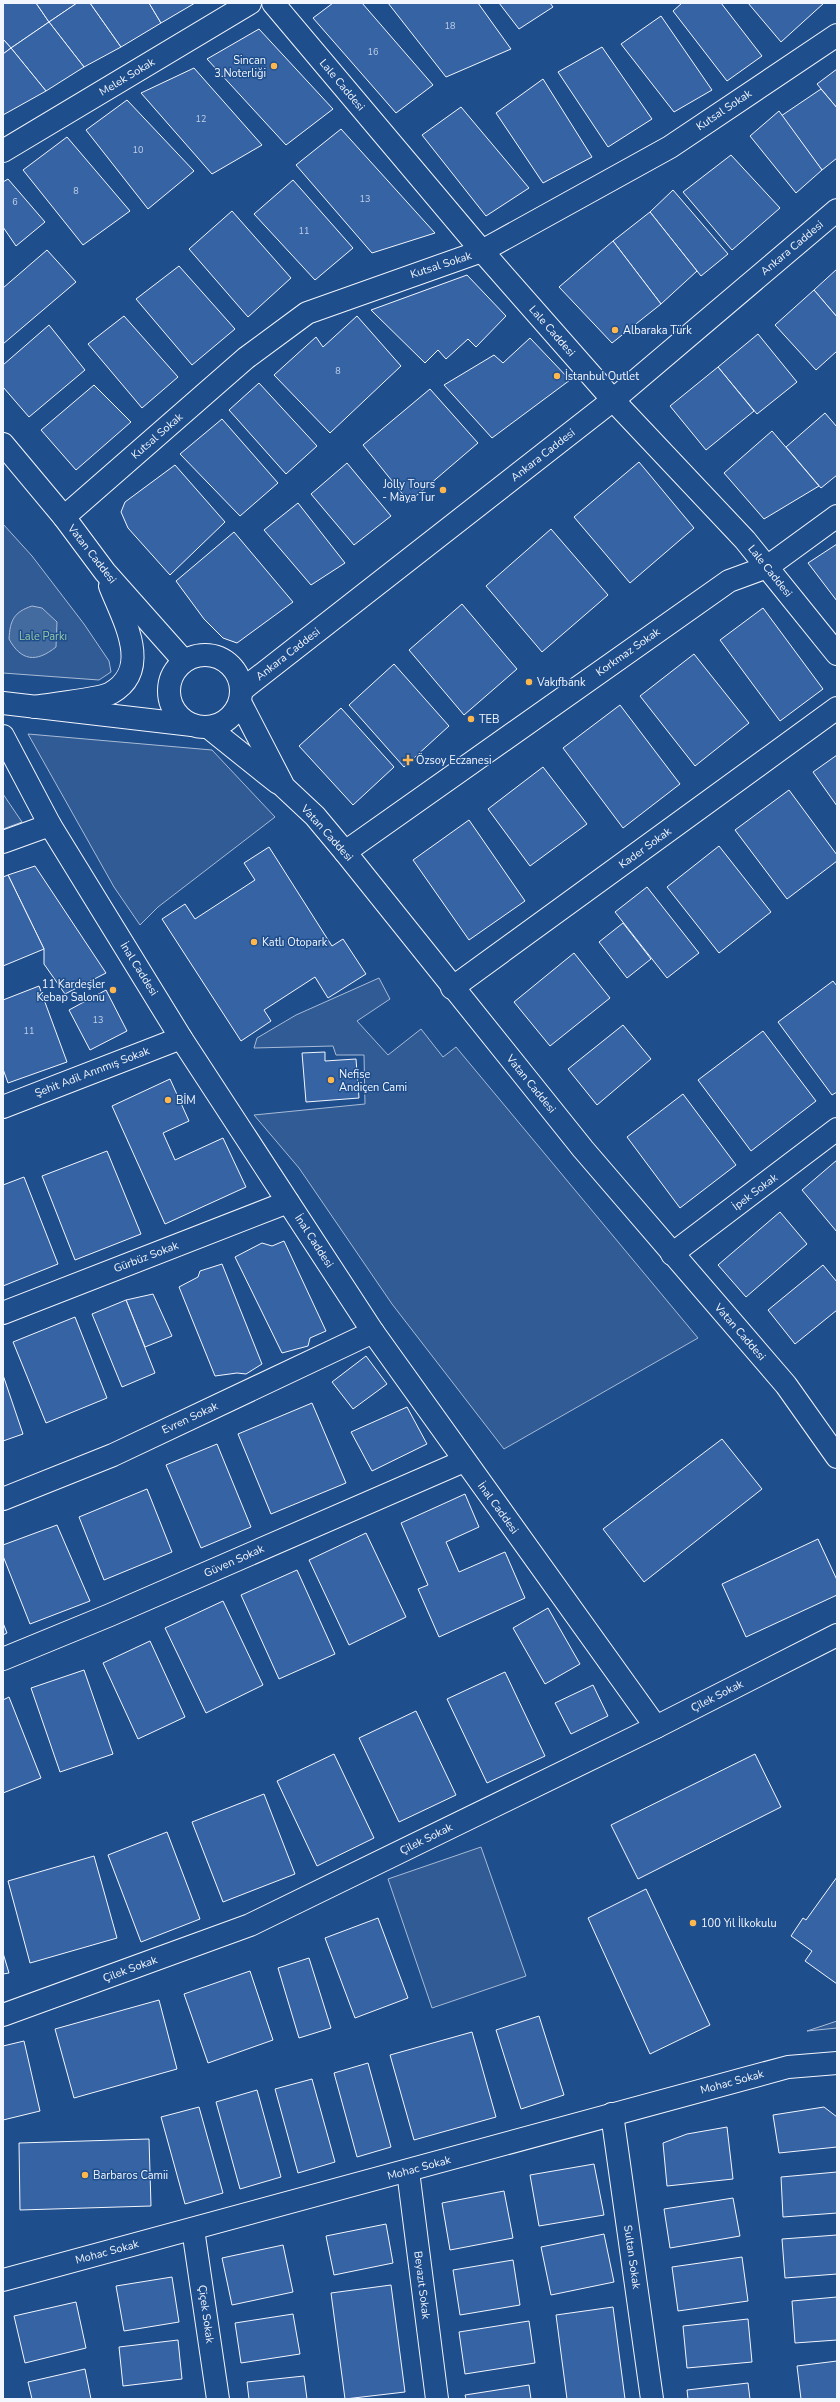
<svg xmlns="http://www.w3.org/2000/svg" width="840" height="2402" font-family="'Nunito Sans',sans-serif">
	<rect width="100%" height="100%" fill="#1f4e8c"/>
	<g fill="#305b95" stroke="#a8bbd7">
		<polygon points="3,524 32,556 84,624 109,661 111,672 99,680 3,673"/>
		<polygon points="28,734 212,750 275,817 158,907 140,925 114,887"/>
		<polygon points="3,794 22,822 3,829"/>
		<polygon points="379,978 390,999 357,1021 388,1055 421,1029 443,1057 456,1047 698,1338 504,1449 392,1304 299,1168 254,1115 365,1104 364,1055 336,1055 333,1046 254,1048 257,1038 296,1015"/>
		<polygon points="481,1847 526,1976 432,2008 388,1879"/>
		<polygon points="837,2021 837,2028 807,2031"/>
	</g>
	<path fill="#446ba0" stroke="#a8bbd7" d="M32 606 42 608 57 622 56 647C36 663 21 661 9 639 10 620 14 612 32 606Z"/>
	<g fill="#3563a3" stroke="#f2f6ff">
		<polygon points="3,3 36,3 49,22 11,48 3,39"/>
		<polygon points="36,3 77,3 49,22"/>
		<polygon points="77,3 90,3 121,47 84,67 49,22"/>
		<polygon points="90,3 149,3 161,23 121,47"/>
		<polygon points="149,3 195,3 161,23"/>
		<polygon points="333,3 362,3 433,85 396,113 313,18"/>
		<polygon points="388,3 478,3 511,49 446,77"/>
		<polygon points="499,3 550,3 553,7 519,29"/>
		<polygon points="682,3 721,3 762,56 727,81 673,11"/>
		<polygon points="748,3 824,3 781,42"/>
		<polygon points="661,16 712,90 674,112 621,44"/>
		<polygon points="49,22 84,67 46,91 11,48"/>
		<polygon points="259,29 333,109 286,145 207,59"/>
		<polygon points="3,39 11,48 3,54"/>
		<polygon points="602,47 652,119 608,147 558,72"/>
		<polygon points="11,48 46,91 3,115 3,54"/>
		<polygon points="194,68 262,145 212,174 141,93"/>
		<polygon points="837,69 837,108 817,84"/>
		<polygon points="543,79 592,157 543,183 496,113"/>
		<polygon points="821,89 837,108 837,158 822,170 781,116"/>
		<polygon points="127,100 194,171 148,209 86,130"/>
		<polygon points="461,107 529,188 486,216 422,135"/>
		<polygon points="779,111 822,170 796,193 750,136"/>
		<polygon points="341,129 435,233 372,253 296,165"/>
		<polygon points="67,137 130,211 83,245 23,170"/>
		<polygon points="731,155 780,208 732,250 683,192"/>
		<polygon points="8,179 45,222 16,246 3,227 3,182"/>
		<polygon points="293,180 353,248 315,280 254,214"/>
		<polygon points="673,190 728,254 701,276 650,212"/>
		<polygon points="232,211 291,278 248,317 189,249"/>
		<polygon points="650,212 697,271 661,304 613,241"/>
		<polygon points="613,241 661,304 612,343 559,287"/>
		<polygon points="47,250 76,282 3,344 3,288"/>
		<polygon points="179,266 235,329 192,365 136,299"/>
		<polygon points="837,269 837,317 814,290"/>
		<polygon points="467,275 506,316 476,347 468,339 446,359 438,350 425,363 371,310"/>
		<polygon points="814,290 837,317 837,351 816,370 775,325"/>
		<polygon points="124,316 178,377 142,408 88,344"/>
		<polygon points="357,316 401,366 330,433 274,375 316,337 323,347"/>
		<polygon points="49,325 85,370 29,417 3,387 3,365"/>
		<polygon points="758,334 797,382 757,414 718,367"/>
		<polygon points="530,338 570,380 492,438 444,385 494,355 503,363"/>
		<polygon points="718,367 754,411 706,450 670,406"/>
		<polygon points="259,383 317,446 286,474 229,410"/>
		<polygon points="94,385 131,422 76,470 41,430"/>
		<polygon points="430,389 478,443 409,502 363,445"/>
		<polygon points="825,413 837,427 837,475 821,488 786,447"/>
		<polygon points="222,419 278,483 240,516 180,454"/>
		<polygon points="772,431 819,486 764,519 724,473"/>
		<polygon points="639,462 694,528 630,583 574,517"/>
		<polygon points="347,463 391,516 354,545 311,494"/>
		<polygon points="175,465 225,522 170,575 128,528 121,512 125,502"/>
		<polygon points="298,503 345,563 311,585 264,530"/>
		<polygon points="551,529 608,595 542,652 486,586"/>
		<polygon points="234,532 293,602 237,643 223,638 204,619 176,581"/>
		<polygon points="837,544 837,601 808,563"/>
		<polygon points="462,604 517,669 464,715 409,650"/>
		<polygon points="763,608 823,689 780,721 720,640"/>
		<polygon points="694,654 749,723 695,766 640,696"/>
		<polygon points="394,664 449,726 404,767 349,705"/>
		<polygon points="620,705 680,784 623,828 563,748"/>
		<polygon points="341,708 394,767 353,805 299,746"/>
		<polygon points="837,755 837,806 813,772"/>
		<polygon points="543,767 587,824 530,866 488,809"/>
		<polygon points="789,790 837,855 837,861 787,899 735,830"/>
		<polygon points="469,820 525,901 469,940 413,860"/>
		<polygon points="719,846 771,912 719,953 667,887"/>
		<polygon points="269,847 332,946 343,939 366,974 328,998 315,977 264,1010 271,1021 241,1041 162,919 185,904 195,919 255,880 244,863"/>
		<polygon points="35,866 106,973 65,994 44,964 44,949 8,875"/>
		<polygon points="8,875 44,949 3,966 3,877"/>
		<polygon points="647,887 699,953 667,978 615,912"/>
		<polygon points="623,923 651,959 627,978 599,942"/>
		<polygon points="574,953 610,998 550,1046 514,1002"/>
		<polygon points="833,981 837,986 837,1092 832,1095 778,1022"/>
		<polygon points="39,986 67,1062 8,1083 3,1069 3,1000"/>
		<polygon points="106,990 127,1031 90,1050 69,1010"/>
		<polygon points="623,1025 651,1059 597,1105 568,1069"/>
		<polygon points="763,1031 816,1101 751,1151 698,1080"/>
		<polygon points="325,1052 325,1061 356,1059 359,1098 306,1102 302,1053"/>
		<polygon points="170,1079 189,1121 163,1133 175,1160 223,1138 246,1187 165,1224 112,1106"/>
		<polygon points="683,1094 736,1165 680,1208 627,1137"/>
		<polygon points="107,1151 141,1234 75,1260 42,1176"/>
		<polygon points="837,1160 837,1232 802,1190"/>
		<polygon points="24,1177 58,1264 3,1286 3,1185"/>
		<polygon points="780,1212 807,1244 746,1297 718,1265"/>
		<polygon points="284,1241 326,1331 310,1338 308,1346 282,1353 235,1257 262,1243 272,1246"/>
		<polygon points="222,1264 262,1364 246,1374 237,1373 215,1376 179,1287 198,1277 200,1271"/>
		<polygon points="823,1265 837,1282 837,1310 795,1344 768,1310"/>
		<polygon points="153,1294 172,1336 145,1347 126,1300"/>
		<polygon points="126,1300 155,1373 122,1387 92,1314"/>
		<polygon points="75,1317 107,1398 46,1423 13,1342"/>
		<polygon points="366,1356 387,1384 353,1409 332,1382"/>
		<polygon points="3,1375 23,1434 3,1441"/>
		<polygon points="312,1403 346,1483 271,1514 238,1434"/>
		<polygon points="407,1407 427,1444 372,1471 351,1432"/>
		<polygon points="722,1439 762,1489 644,1582 603,1529"/>
		<polygon points="217,1444 251,1527 201,1548 166,1465"/>
		<polygon points="147,1489 172,1552 104,1580 79,1517"/>
		<polygon points="465,1494 479,1527 446,1542 459,1572 505,1552 525,1598 439,1637 418,1589 428,1585 401,1523"/>
		<polygon points="57,1525 90,1601 30,1624 3,1556 3,1545"/>
		<polygon points="366,1533 406,1617 349,1645 309,1560"/>
		<polygon points="818,1539 837,1580 837,1595 746,1637 722,1584"/>
		<polygon points="297,1570 335,1654 279,1679 241,1595"/>
		<polygon points="223,1601 263,1685 206,1713 165,1628"/>
		<polygon points="548,1608 580,1664 545,1684 513,1628"/>
		<polygon points="3,1623 7,1633 3,1635"/>
		<polygon points="150,1641 185,1717 138,1739 103,1663"/>
		<polygon points="84,1670 113,1754 60,1772 31,1688"/>
		<polygon points="505,1672 545,1756 487,1783 447,1699"/>
		<polygon points="593,1685 608,1716 571,1734 555,1703"/>
		<polygon points="9,1697 41,1778 3,1793 3,1700"/>
		<polygon points="416,1711 456,1795 399,1822 359,1738"/>
		<polygon points="334,1754 374,1838 317,1866 277,1781"/>
		<polygon points="755,1754 781,1807 638,1879 611,1825"/>
		<polygon points="264,1794 295,1874 223,1902 192,1822"/>
		<polygon points="167,1832 200,1919 141,1942 108,1855"/>
		<polygon points="94,1856 117,1938 30,1963 8,1881"/>
		<polygon points="837,1877 837,1984 805,1961 812,1951 791,1936 803,1918 806,1920"/>
		<polygon points="646,1889 710,2025 650,2054 588,1918"/>
		<polygon points="378,1918 408,1998 355,2018 325,1938"/>
		<polygon points="3,1953 9,1973 3,1974"/>
		<polygon points="309,1958 331,2028 299,2038 278,1968"/>
		<polygon points="250,1971 273,2040 208,2063 184,1994"/>
		<polygon points="159,2000 177,2069 74,2098 55,2029"/>
		<polygon points="539,2016 564,2095 521,2109 496,2030"/>
		<polygon points="472,2032 496,2117 414,2140 390,2055"/>
		<polygon points="24,2041 40,2111 3,2120 3,2046"/>
		<polygon points="368,2063 391,2147 357,2157 334,2073"/>
		<polygon points="312,2079 335,2162 298,2173 275,2089"/>
		<polygon points="257,2090 281,2177 240,2189 216,2102"/>
		<polygon points="199,2107 223,2193 185,2204 161,2117"/>
		<polygon points="824,2107 837,2117 837,2147 779,2153 773,2115"/>
		<polygon points="727,2127 733,2179 667,2186 663,2143 687,2134"/>
		<polygon points="149,2139 151,2206 20,2210 19,2143"/>
		<polygon points="594,2164 604,2215 539,2226 530,2175"/>
		<polygon points="837,2172 837,2213 783,2217 781,2177"/>
		<polygon points="504,2191 513,2238 450,2250 442,2203"/>
		<polygon points="733,2198 740,2236 670,2248 664,2209"/>
		<polygon points="386,2224 393,2263 334,2275 326,2236"/>
		<polygon points="604,2234 614,2282 551,2295 541,2247"/>
		<polygon points="837,2235 837,2274 785,2278 782,2239"/>
		<polygon points="283,2245 293,2292 232,2305 222,2258"/>
		<polygon points="742,2257 748,2301 678,2311 672,2267"/>
		<polygon points="513,2260 520,2305 460,2315 453,2270"/>
		<polygon points="172,2277 179,2322 124,2331 116,2286"/>
		<polygon points="391,2285 405,2392 345,2399 331,2293"/>
		<polygon points="837,2297 837,2340 795,2343 792,2301"/>
		<polygon points="76,2302 86,2348 25,2363 14,2316"/>
		<polygon points="613,2307 625,2399 567,2399 556,2315"/>
		<polygon points="293,2314 300,2354 241,2363 235,2323"/>
		<polygon points="748,2319 752,2362 687,2368 683,2326"/>
		<polygon points="529,2321 535,2363 465,2374 459,2332"/>
		<polygon points="178,2340 182,2379 123,2386 119,2347"/>
		<polygon points="837,2361 837,2399 801,2399 797,2366"/>
		<polygon points="85,2369 91,2399 32,2399 28,2382"/>
		<polygon points="304,2376 307,2399 249,2399 247,2382"/>
		<polygon points="748,2383 750,2399 688,2399 687,2390"/>
		<polygon points="529,2385 531,2399 466,2399 465,2395"/>
	</g>
	<g fill="none" stroke-linecap="round" stroke-linejoin="round">
		<g stroke="#f2f6ff" stroke-width="24">
			<g id="minor">
				<polyline points="273,3 482,251 613,400 745,540 837,654"/>
				<polyline points="3,151 250,3"/>
				<polyline points="64,517 246,358 307,313 482,251 670,147 837,35"/>
				<polyline points="3,736 50,825 181,1038 373,1332 656,1727"/>
				<polyline points="3,842 50,825"/>
				<polyline points="345,852 729,581 767,567 837,516"/>
				<polyline points="452,988 837,708"/>
				<polyline points="3,1107 181,1038"/>
				<polyline points="672,1254 837,1129"/>
				<polyline points="3,1313 288,1202"/>
				<polyline points="3,1499 113,1455 373,1332"/>
				<polyline points="3,1659 110,1615 464,1461"/>
				<polyline points="3,2015 250,1925 656,1727 837,1635"/>
				<polyline points="612,2114 652,2399"/>
				<polyline points="408,2171 437,2399"/>
				<polyline points="193,2229 218,2399"/>
				<polyline points="3,2280 788,2067 837,2063"/>
			</g>
		</g>
		<g stroke="#f2f6ff" stroke-width="24">
			<g id="major">
				<polyline points="3,444 64,517 105,572 184,661"/>
				<circle cx="205" cy="691" r="36"/>
				<polyline points="242,690 613,400 837,210"/>
				<polyline points="240,702 284,787 315,816 345,852 583,1149 786,1385 837,1457"/>
				<polyline points="3,703 192,725"/>
				<path d="M35 707C50 704 101 699 111 693 153 669 123 619 110 586"/>
				<polyline points="208,727 278,783"/>
			</g>
		</g>
		<use href="#minor" stroke="#1f4e8c" stroke-width="22"/>
		<use href="#major" stroke="#1f4e8c" stroke-width="22"/>
	</g>
	<g fill="#ffb74d" stroke="#1f4e8c" stroke-width="1.5">
		<circle cx="274" cy="66" r="4"/>
		<circle cx="615" cy="330" r="4"/>
		<circle cx="557" cy="376" r="4"/>
		<circle cx="443" cy="490" r="4"/>
		<circle cx="529" cy="682" r="4"/>
		<circle cx="471" cy="719" r="4"/>
		<path d="M406 754h4v4h4v4h-4v4h-4v-4h-4v-4h4z"/>
		<circle cx="254" cy="942" r="4"/>
		<circle cx="113" cy="990" r="4"/>
		<circle cx="331" cy="1080" r="4"/>
		<circle cx="168" cy="1100" r="4"/>
		<circle cx="693" cy="1923" r="4"/>
		<circle cx="85" cy="2175" r="4"/>
	</g>
	<g text-anchor="middle" dominant-baseline="central" stroke-width="3" stroke-linejoin="round" paint-order="stroke">
		<g font-size="9" fill="#c3d1e8">
			<text x="450" y="26">18</text>
			<text x="373" y="52">16</text>
			<text x="201" y="119">12</text>
			<text x="138" y="150">10</text>
			<text x="76" y="191">8</text>
			<text x="365" y="199">13</text>
			<text x="15" y="202">6</text>
			<text x="304" y="231">11</text>
			<text x="338" y="371">8</text>
			<text x="98" y="1020">13</text>
			<text x="29" y="1031">11</text>
		</g>
		<g font-size="11" fill="#f2f6ff" stroke="#1f4e8c" text-anchor="start">
			<text x="266" y="60" text-anchor="end">Sincan<tspan x="266" dy="13">3.Noterliği</tspan></text>
			<text x="623" y="330">Albaraka Türk</text>
			<text x="565" y="376">İstanbul Outlet</text>
			<text x="435" y="484" text-anchor="end">Jolly Tours<tspan x="435" dy="13">- Maya Tur</tspan></text>
			<text x="537" y="682">Vakıfbank</text>
			<text x="479" y="719">TEB</text>
			<text x="416" y="760">Özsoy Eczanesi</text>
			<text x="262" y="942">Katlı Otopark</text>
			<text x="105" y="984" text-anchor="end">11 Kardeşler<tspan x="105" dy="13">Kebap Salonu</tspan></text>
			<text x="339" y="1074">Nefise<tspan x="339" dy="13">Andiçen Cami</tspan></text>
			<text x="176" y="1100">BİM</text>
			<text x="701" y="1923">100 Yıl İlkokulu</text>
			<text x="93" y="2175">Barbaros Camii</text>
		</g>
		<g font-size="11" fill="#f2f6ff" stroke="#1f4e8c">
			<text transform="translate(127 77) rotate(-31)">Melek Sokak</text>
			<text transform="translate(342 85) rotate(50)">Lale Caddesi</text>
			<text transform="translate(724 110) rotate(-34)">Kutsal Sokak</text>
			<text transform="translate(792 248) rotate(-40)">Ankara Caddesi</text>
			<text transform="translate(441 265) rotate(-18)">Kutsal Sokak</text>
			<text transform="translate(552 331) rotate(49)">Lale Caddesi</text>
			<text transform="translate(157 436) rotate(-41)">Kutsal Sokak</text>
			<text transform="translate(543 455) rotate(-38)">Ankara Caddesi</text>
			<text transform="translate(92 554) rotate(52)">Vatan Caddesi</text>
			<text transform="translate(770 571) rotate(51)">Lale Caddesi</text>
			<text transform="translate(628 652) rotate(-35)">Korkmaz Sokak</text>
			<text transform="translate(288 654) rotate(-38)">Ankara Caddesi</text>
			<text transform="translate(327 833) rotate(48)">Vatan Caddesi</text>
			<text transform="translate(645 848) rotate(-36)">Kader Sokak</text>
			<text transform="translate(139 969) rotate(58)">İnal Caddesi</text>
			<text transform="translate(92 1072) rotate(-21)">Şehit Adil Arınmış Sokak</text>
			<text transform="translate(531 1084) rotate(51)">Vatan Caddesi</text>
			<text transform="translate(755 1192) rotate(-37)">İpek Sokak</text>
			<text transform="translate(314 1241) rotate(57)">İnal Caddesi</text>
			<text transform="translate(146 1257) rotate(-21)">Gürbüz Sokak</text>
			<text transform="translate(740 1332) rotate(49)">Vatan Caddesi</text>
			<text transform="translate(190 1418) rotate(-25)">Evren Sokak</text>
			<text transform="translate(498 1508) rotate(54)">İnal Caddesi</text>
			<text transform="translate(234 1561) rotate(-24)">Güven Sokak</text>
			<text transform="translate(717 1696) rotate(-27)">Çilek Sokak</text>
			<text transform="translate(426 1839) rotate(-26)">Çilek Sokak</text>
			<text transform="translate(130 1969) rotate(-20)">Çilek Sokak</text>
			<text transform="translate(732 2082) rotate(-15)">Mohac Sokak</text>
			<text transform="translate(419 2168) rotate(-15)">Mohac Sokak</text>
			<text transform="translate(107 2252) rotate(-15)">Mohac Sokak</text>
			<text transform="translate(632 2257) rotate(82)">Sultan Sokak</text>
			<text transform="translate(422 2285) rotate(83)">Beyazıt Sokak</text>
			<text transform="translate(206 2314) rotate(82)">Çiçek Sokak</text>
		</g>
		<g font-size="11" fill="#97c8a6" stroke="#1f4e8c">
			<text x="43" y="636">Lale Parkı</text>
		</g>
	</g>
	<rect width="840" height="2402" fill="none" stroke="#f2f6ff" stroke-width="8"/>
</svg>
